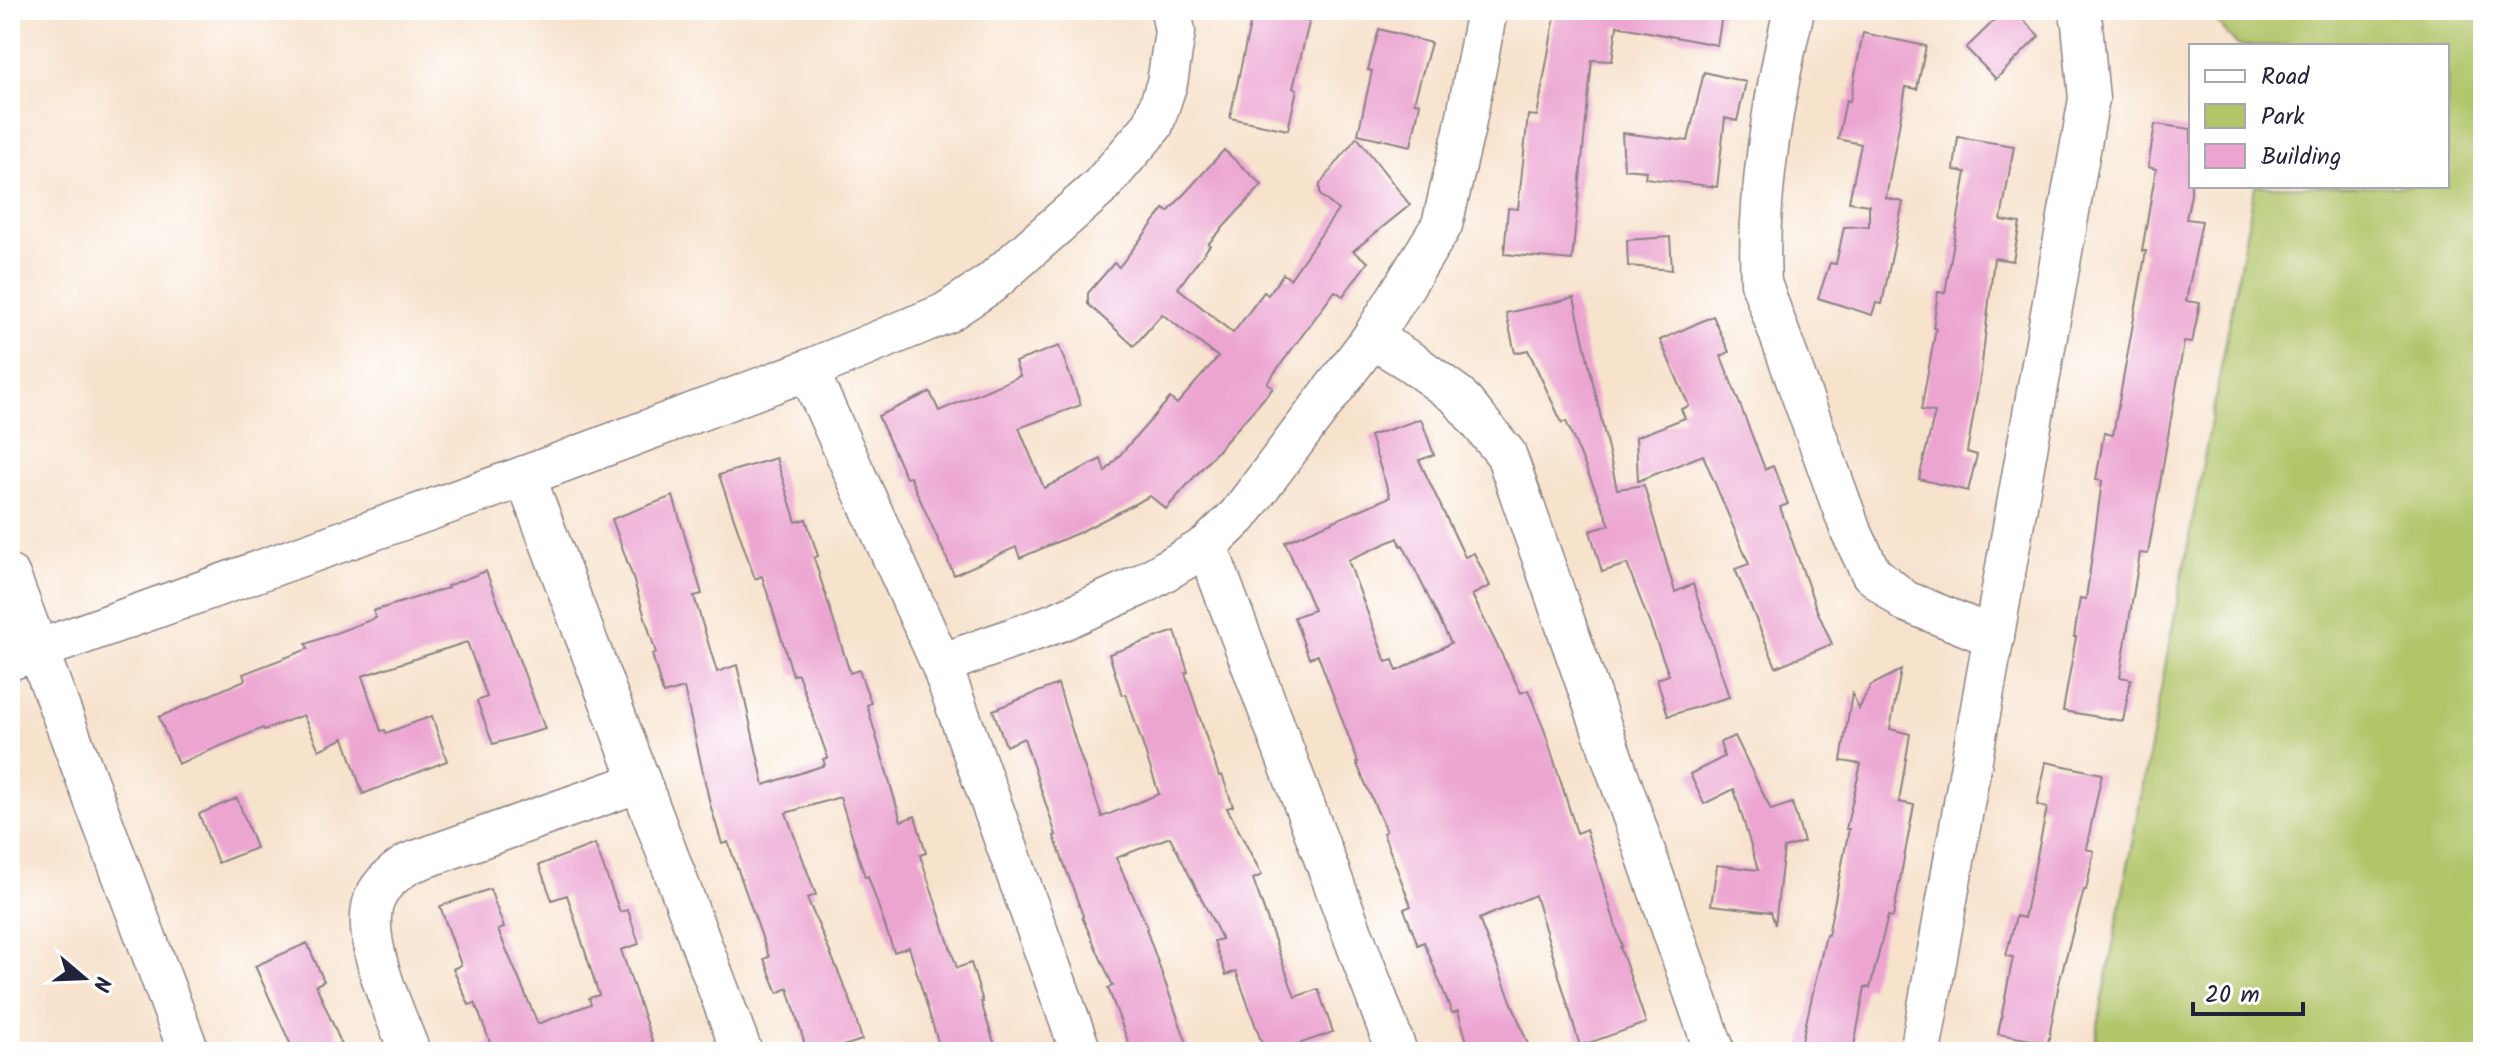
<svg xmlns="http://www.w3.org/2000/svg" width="2493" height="1062" font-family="Kalam,sans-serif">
	<rect width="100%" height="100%" fill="#fff"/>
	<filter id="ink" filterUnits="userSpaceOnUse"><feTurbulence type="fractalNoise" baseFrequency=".0125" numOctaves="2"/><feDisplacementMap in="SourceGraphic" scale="16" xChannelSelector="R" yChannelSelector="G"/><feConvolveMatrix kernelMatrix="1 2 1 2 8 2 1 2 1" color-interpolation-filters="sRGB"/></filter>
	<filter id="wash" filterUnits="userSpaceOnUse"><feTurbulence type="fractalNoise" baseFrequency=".006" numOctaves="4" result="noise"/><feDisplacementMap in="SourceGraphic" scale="32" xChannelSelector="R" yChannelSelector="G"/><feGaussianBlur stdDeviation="1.8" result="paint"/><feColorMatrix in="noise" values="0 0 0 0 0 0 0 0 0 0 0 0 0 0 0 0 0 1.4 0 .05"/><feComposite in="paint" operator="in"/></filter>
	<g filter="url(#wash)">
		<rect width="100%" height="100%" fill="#f7e2cc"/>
		<polygon fill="#b1c569" stroke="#6a7452" stroke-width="2" points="2206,10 2483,10 2483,1052 2093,1052 2255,186 2447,186 2447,46 2238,46"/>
		<g id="blocks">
			<g fill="#eca5d1" fill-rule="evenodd">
				<polygon points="1253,10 1293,10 1311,15 1293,88 1297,89 1288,130 1230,118"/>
				<polygon points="1556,10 1723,10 1717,45 1617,26 1612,61 1592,60 1572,260 1504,254 1508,208 1518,209 1528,115 1537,116"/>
				<polygon points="2005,10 2014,10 2039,36 1996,79 1966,48"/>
				<polygon points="1379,29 1431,43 1414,102 1420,103 1411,146 1358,134 1372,71 1368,70"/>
				<polygon points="1863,33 1926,46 1917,89 1906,87 1886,198 1903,202 1882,304 1876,303 1872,315 1818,298 1830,263 1836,264 1844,227 1869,226 1869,205 1849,202 1861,144 1838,139 1846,100 1850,101"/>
				<polygon points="1704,72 1746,82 1737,121 1725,118 1717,187 1645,178 1646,171 1624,169 1622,133 1688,141"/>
				<polygon points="2155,124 2191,129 2191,194 2186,219 2202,221 2186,301 2200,303 2192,343 2184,342 2148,554 2140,553 2120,677 2131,679 2123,721 2063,711 2076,637 2074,637 2080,598 2086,599 2102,481 2096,480 2104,433 2113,435 2146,251 2142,251 2156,169 2148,167"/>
				<polygon points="1357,137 1410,205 1353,251 1368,262 1343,296 1335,291 1267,383 1273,388 1166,509 1150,496 1080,532 1020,558 1016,547 954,575 910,477 906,478 878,416 930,392 939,411 1020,376 1015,362 1059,346 1081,405 1019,428 1044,488 1101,459 1105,472 1170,398 1177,404 1218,357 1162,314 1134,346 1088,304 1088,293 1114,263 1119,267 1164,209 1168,212 1224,150 1262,185 1208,244 1210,245 1178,288 1233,333 1264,292 1268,295 1283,274 1290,279 1338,210 1320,195 1320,184"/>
				<polygon points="1958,137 2014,146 2001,220 2020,223 2013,261 1994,258 1981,372 1967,452 1977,455 1968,491 1919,479 1935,412 1921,410 1936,328 1933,328 1938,292 1945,293 1966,172 1954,170"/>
				<polygon points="1670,237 1672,270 1628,266 1627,240"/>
				<polygon points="1574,298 1617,489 1644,485 1675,592 1693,584 1729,697 1668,716 1657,679 1669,675 1627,564 1602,572 1590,531 1610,525 1566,421 1562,423 1528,350 1515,353 1506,313"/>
				<polygon points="1713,316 1729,352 1721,356 1765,469 1773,466 1788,504 1780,507 1816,608 1832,644 1776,667 1735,569 1749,564 1703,455 1638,481 1636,437 1685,418 1681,409 1689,406 1660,340"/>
				<path d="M1421 419 1434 455 1419 460 1465 557 1474 553 1490 586 1472 595 1521 693 1528 690 1544 729 1577 833 1586 829 1622 946 1620 947 1646 1023 1580 1046 1535 895 1479 919 1531 1052H1470L1458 1011 1452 1013 1424 942 1418 945 1404 909 1411 906 1383 833 1386 831 1356 762H1358L1318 655 1309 658 1294 617 1314 610 1285 542 1390 497 1370 436ZM1398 538 1401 546 1403 545 1451 643 1397 671 1393 660 1386 662 1348 560Z"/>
				<polygon points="776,458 796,522 806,519 818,556 814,558 850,673 859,670 871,703 867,705 901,821 915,816 926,853 920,855 957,968 971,963 983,1002 981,1002 997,1052 941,1052 909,947 894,952 868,876 865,877 840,797 786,813 816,895 807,898 851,1002 862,1040 824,1052 807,1052 788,988 778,993 764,959 769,957 728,842 722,844 710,804 684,688 663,694 652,654 656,653 632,575 612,519 673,496 702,594 694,596 717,672 737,665 764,785 825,765 823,759 828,758 798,674 793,675 762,576 755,579 719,475"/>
				<polygon points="486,571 545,729 493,744 477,701 487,697 467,642 362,676 381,731 385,730 386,733 432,716 447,761 363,794 344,738 319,750 303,715 264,730 263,728 178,764 159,717 245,680 243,674 308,649 306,644 376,618 373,611 448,588 447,586"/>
				<polygon points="1175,631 1188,672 1185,673 1219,776 1222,775 1233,806 1227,808 1262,875 1253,879 1295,997 1318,989 1333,1032 1276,1052 1265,1052 1236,971 1226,975 1214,941 1222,939 1170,837 1116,858 1148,928 1146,929 1190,1052 1132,1052 1108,988 1113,986 1082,917 1083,916 1054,836 1056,835 1024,738 1006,746 993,710 1058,684 1076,743 1102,817 1159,794 1126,694 1122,695 1109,654"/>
				<polygon points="1901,670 1890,729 1910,734 1899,802 1914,805 1893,917 1888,916 1870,988 1865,987 1853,1052 1836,1052 1801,1045 1826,935 1828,935 1849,829 1846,829 1861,764 1841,761 1852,693 1859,709 1870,686"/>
				<polygon points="1735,736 1771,810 1792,803 1804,842 1784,848 1775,925 1771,912 1711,905 1717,865 1758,870 1734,789 1704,804 1690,774 1724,757 1720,742"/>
				<polygon points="2046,762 2102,774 2086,849 2094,851 2086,890 2084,890 2059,983 2048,1043 1998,1034 2013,957 2006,956 2016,916 2024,918 2047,808 2037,805"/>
				<polygon points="237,798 256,848 218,863 199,814"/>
				<polygon points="595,844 620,912 628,910 639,944 621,950 656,1052 472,1052 471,1050 490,1042 475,1003 469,1005 453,969 461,965 440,906 490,889 504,928 498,930 538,1024 591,1004 589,998 599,995 567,895 552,900 539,865"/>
				<polygon points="307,943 324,981 316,985 345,1052 294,1052 255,966"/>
			</g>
		</g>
	</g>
	<g filter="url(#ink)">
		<use href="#blocks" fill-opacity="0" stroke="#8c8284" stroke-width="2"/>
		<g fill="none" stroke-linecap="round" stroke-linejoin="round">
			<g stroke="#8c8284" stroke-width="43">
				<g id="street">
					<path d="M1794 10C1774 95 1756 196 1761 283L1851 531 1871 573 1905 601 1994 637"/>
					<polyline points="1372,338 1442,225 1464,131 1487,10"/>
					<polyline points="808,370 941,664 1081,1052"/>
					<polyline points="525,476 742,1052"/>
					<polyline points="1207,546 1397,1052"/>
					<polyline points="10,576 189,1052"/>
					<polyline points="10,660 525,476 808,370 946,313 991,283 1100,187 1153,125 1167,83 1175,32 1171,10"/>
					<polyline points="941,664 1058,622 1141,585 1207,546 1238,516 1372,338 1411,362 1458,396 1506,454 1715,1052"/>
					<path d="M410 1052C395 1013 362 944 373 903 378 886 395 872 410 863L640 782"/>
					<polyline points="1920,1052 2089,99 2082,24 2079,10"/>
				</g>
			</g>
			<use href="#street" stroke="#fff" stroke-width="40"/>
		</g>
	</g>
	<rect width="2493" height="1062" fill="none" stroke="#fff" stroke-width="40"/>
	<rect x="2189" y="44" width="260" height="144" fill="#ffffff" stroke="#a7a7b1" stroke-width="2"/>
	<rect x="2205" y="70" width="40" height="12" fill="#ffffff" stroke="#a7a7b1" stroke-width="2"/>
	<text x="2261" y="84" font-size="24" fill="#22223b">Road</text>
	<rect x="2205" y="104" width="40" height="24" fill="#b1c569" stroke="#a7a7b1" stroke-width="2"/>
	<text x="2261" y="124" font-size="24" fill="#22223b">Park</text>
	<rect x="2205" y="144" width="40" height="24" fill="#eca5d1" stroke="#a7a7b1" stroke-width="2"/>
	<text x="2261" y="164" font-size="24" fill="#22223b">Building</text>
	<g transform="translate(84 978) rotate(109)" stroke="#ffffff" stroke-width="6" paint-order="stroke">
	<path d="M0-6L14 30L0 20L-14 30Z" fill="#22223b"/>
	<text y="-12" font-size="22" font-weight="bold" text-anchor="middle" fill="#22223b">N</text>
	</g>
	<path d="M2193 1002v12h110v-12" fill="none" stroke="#22223b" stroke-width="4"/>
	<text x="2205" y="1002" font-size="24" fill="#22223b" stroke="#ffffff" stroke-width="6" paint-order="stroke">20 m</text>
</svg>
